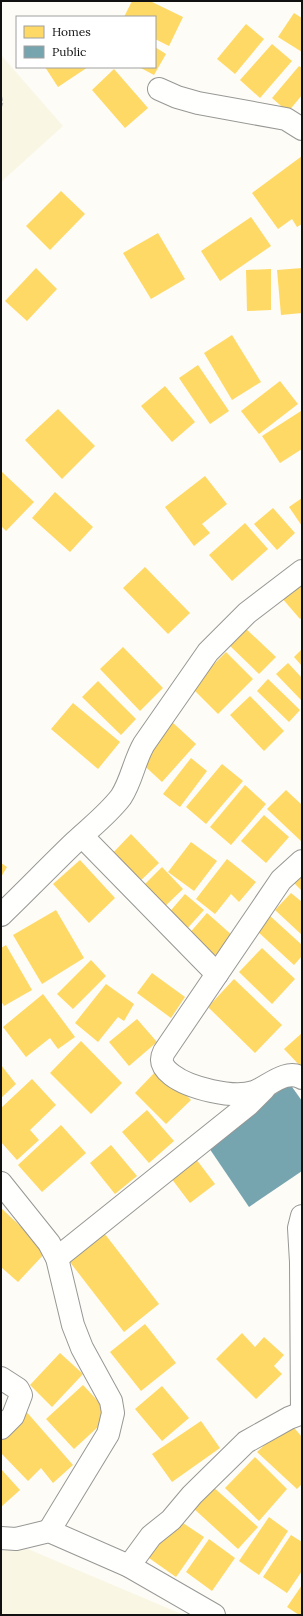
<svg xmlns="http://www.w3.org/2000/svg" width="303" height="1616" font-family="Lora,serif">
	<rect width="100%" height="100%" fill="#fdfcf7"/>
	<g fill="#f9f7e4">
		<polygon points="1,55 63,126 1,182"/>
		<polygon points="1,1544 28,1549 184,1615 1,1615"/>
	</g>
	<g fill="#ffd966">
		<polygon points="132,1 150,1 183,17 169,46 155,39 155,17 124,17"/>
		<polygon points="294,13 302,18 302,52 278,37"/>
		<polygon points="246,24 264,39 235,74 217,59"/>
		<polygon points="272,44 292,61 260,98 240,80"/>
		<polygon points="155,47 166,54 154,75 139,67 155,67"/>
		<polygon points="299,66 302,68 302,95 288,112 272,98"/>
		<polygon points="45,67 88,67 58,87"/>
		<polygon points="114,69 148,108 125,128 92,90"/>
		<polygon points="302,156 302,224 297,227 292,219 278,229 252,193"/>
		<polygon points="61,191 85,214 50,250 26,226"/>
		<polygon points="251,217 271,246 220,281 201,251"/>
		<polygon points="158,233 185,279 151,299 123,253"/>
		<polygon points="36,268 57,289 27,321 5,301"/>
		<polygon points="302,268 302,313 281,315 277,270"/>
		<polygon points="271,269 271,310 247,311 246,270"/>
		<polygon points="232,335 261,382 232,400 204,353"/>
		<polygon points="198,365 229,411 210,424 179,378"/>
		<polygon points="280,381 298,404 259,434 241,411"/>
		<polygon points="165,386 195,422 172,442 141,406"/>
		<polygon points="58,409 95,446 62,479 25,440"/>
		<polygon points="301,411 302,449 280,463 262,436"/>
		<polygon points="1,471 34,502 6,531 1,526"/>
		<polygon points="205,476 227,504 202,524 210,533 194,546 165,507"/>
		<polygon points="55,492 93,527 70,552 32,518"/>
		<polygon points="302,498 302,526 289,507"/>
		<polygon points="273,508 295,533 277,550 254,524"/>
		<polygon points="245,523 268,549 232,581 209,555"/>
		<polygon points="145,567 190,613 168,634 123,588"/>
		<polygon points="302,579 302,617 300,619 281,597"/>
		<polygon points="242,625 276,657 259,674 226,642"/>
		<polygon points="123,647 163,688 140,711 100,669"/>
		<polygon points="302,649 302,666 294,657"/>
		<polygon points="226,652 253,679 218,714 191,687"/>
		<polygon points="288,663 302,678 302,701 276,674"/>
		<polygon points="268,679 300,710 289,722 257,691"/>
		<polygon points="98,681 136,719 121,735 82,697"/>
		<polygon points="250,696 284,731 264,751 230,715"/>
		<polygon points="73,703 120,742 98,769 51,729"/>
		<polygon points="171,721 196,744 162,782 137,759"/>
		<polygon points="191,758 207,771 180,807 163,794"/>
		<polygon points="222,764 243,781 206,824 186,807"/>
		<polygon points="245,785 266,804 231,845 210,827"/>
		<polygon points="286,790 302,805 302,842 267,809"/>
		<polygon points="264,815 289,837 266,863 241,841"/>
		<polygon points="131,834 159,863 135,886 108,858"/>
		<polygon points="191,842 217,861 194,891 168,872"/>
		<polygon points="227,859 256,882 239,902 231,894 215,914 196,899"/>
		<polygon points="80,860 115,898 89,923 53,884"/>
		<polygon points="1,863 7,867 1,877"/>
		<polygon points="162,867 183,889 160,911 139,890"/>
		<polygon points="302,873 302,891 293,882"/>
		<polygon points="291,893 302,902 302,935 275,910"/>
		<polygon points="185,894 204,910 184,932 166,916"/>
		<polygon points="56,910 84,958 42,984 13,935"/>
		<polygon points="207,913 233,936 213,959 187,936"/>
		<polygon points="269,915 302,945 302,956 294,965 256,930"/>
		<polygon points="6,945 32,990 4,1006 1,1001 1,948"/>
		<polygon points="262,948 295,979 272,1004 239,972"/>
		<polygon points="91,960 106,976 73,1009 57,994"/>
		<polygon points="152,973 185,997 171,1018 137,993"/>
		<polygon points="234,979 282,1025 255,1053 208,1007"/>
		<polygon points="106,984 134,1004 124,1021 118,1017 98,1042 75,1023"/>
		<polygon points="43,994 75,1037 58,1049 50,1038 26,1057 3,1027"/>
		<polygon points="137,1019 157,1042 129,1066 109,1042"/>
		<polygon points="302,1033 302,1068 284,1049"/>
		<polygon points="81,1041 122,1083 91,1114 50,1073"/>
		<polygon points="1,1065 16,1084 1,1098"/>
		<polygon points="159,1068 191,1100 166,1124 135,1093"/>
		<polygon points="32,1079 56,1105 30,1130 39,1140 17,1160 1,1142 1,1108"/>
		<polygon points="147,1110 174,1141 149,1163 122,1132"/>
		<polygon points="61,1125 86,1153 42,1192 18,1165"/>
		<polygon points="111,1145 137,1176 115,1194 90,1163"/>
		<polygon points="196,1159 215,1184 190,1203 171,1178"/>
		<polygon points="1,1208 47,1251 18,1282 1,1267"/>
		<polygon points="101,1229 159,1304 124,1332 66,1257"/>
		<polygon points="145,1324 176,1363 141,1391 110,1352"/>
		<polygon points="242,1333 255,1347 264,1337 284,1355 274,1366 282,1374 256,1399 216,1359"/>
		<polygon points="60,1353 83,1374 52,1407 30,1385"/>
		<polygon points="83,1385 111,1415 74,1449 46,1419"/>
		<polygon points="162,1386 189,1418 162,1441 135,1409"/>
		<polygon points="24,1409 73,1465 53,1483 41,1468 28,1481 1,1453 1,1432"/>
		<polygon points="201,1421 220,1448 172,1482 152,1454"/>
		<polygon points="289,1422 302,1437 302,1484 297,1489 257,1452"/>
		<polygon points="255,1457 287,1489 259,1521 225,1488"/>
		<polygon points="1,1469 20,1490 1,1507"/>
		<polygon points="211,1485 258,1527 238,1549 192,1507"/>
		<polygon points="269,1517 288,1531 259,1575 239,1561"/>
		<polygon points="177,1519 204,1537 176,1577 149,1558"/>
		<polygon points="291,1535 302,1542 302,1571 287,1593 263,1577"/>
		<polygon points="209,1539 235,1558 212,1591 186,1572"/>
		<polygon points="302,1585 302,1615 299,1615 287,1607"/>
	</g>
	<polygon fill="#76a5af" points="290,1084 302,1101 302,1171 249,1207 205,1142"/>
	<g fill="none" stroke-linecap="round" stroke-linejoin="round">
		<g stroke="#979795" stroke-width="24">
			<g id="minor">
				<polyline points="159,89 177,97 198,103 286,119 302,129"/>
				<polyline points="82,836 217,974"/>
				<path d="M302 861 281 880 164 1052C159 1062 163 1068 172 1075 189 1088 233 1099 254 1092 268 1087 286 1068 302 1078"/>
				<path d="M1 915C26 891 50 866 75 842 91 827 108 814 121 797 132 780 134 761 144 744L208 652 247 613 302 571"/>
				<polyline points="1,1183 49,1243 57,1258 73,1325 82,1348 111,1401 113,1413 108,1434 49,1531"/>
				<polyline points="57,1258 248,1105 264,1089"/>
				<polyline points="1,1378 18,1389 21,1395 13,1416 1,1428"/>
				<polyline points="302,1413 301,1262 299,1228 302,1216"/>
				<polyline points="1,1538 16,1539 49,1531 129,1566 214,1615"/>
				<polyline points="129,1566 151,1536 171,1520 192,1495 246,1442 289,1418 302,1413"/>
			</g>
		</g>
		<polyline stroke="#b9b9b8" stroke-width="2.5" stroke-dasharray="4 2" stroke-linecap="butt" points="1,97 2,103 1,106"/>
		<use href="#minor" stroke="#fffffe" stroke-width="22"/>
	</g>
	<rect width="303" height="1616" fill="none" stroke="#111111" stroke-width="4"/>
	<rect x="16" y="16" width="140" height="52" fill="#ffffff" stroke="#a0a0a0"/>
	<rect x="24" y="26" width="20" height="12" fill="#ffd966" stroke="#a0a0a0"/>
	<text x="52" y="36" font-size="12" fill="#111111">Homes</text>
	<rect x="24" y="46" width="20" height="12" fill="#76a5af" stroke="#a0a0a0"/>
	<text x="52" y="56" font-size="12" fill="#111111">Public</text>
</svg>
